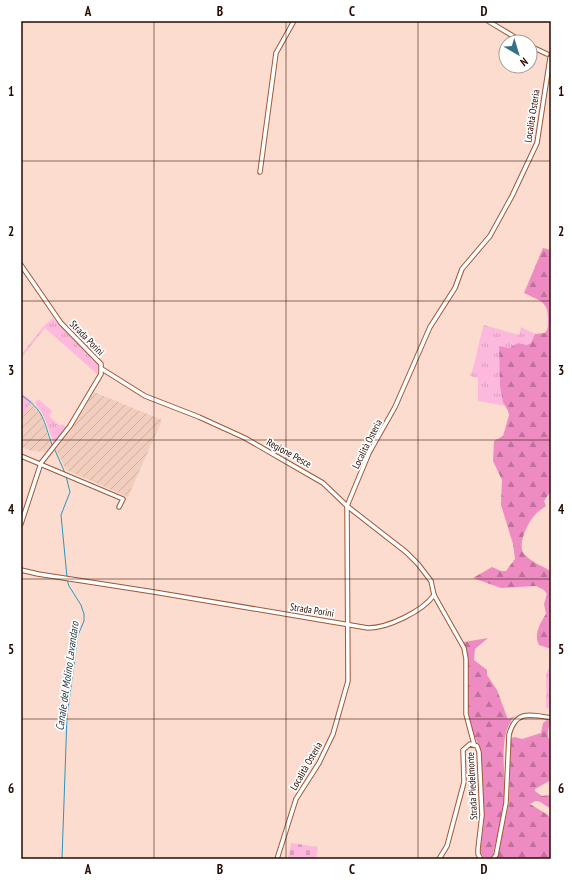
<svg xmlns="http://www.w3.org/2000/svg" width="572" height="880" font-family="'PT Sans Narrow',sans-serif">
	<defs>
		<pattern id="industrial-furrows" width="10" height="10" patternUnits="userSpaceOnUse"><rect width="10" height="10" fill="#f0cdbd"/><path d="M-1 1l2-2M0 10L10 0M9 11l2-2" fill="none" stroke="#ceafa1"/></pattern>
		<pattern id="grass-tufts" width="24" height="20" patternUnits="userSpaceOnUse"><rect width="24" height="20" fill="#fdb8dd"/><path d="M3 7l-1-3M5 7V3M7 7l1-3M15 17l-1-3M17 17v-4M19 17l1-3" fill="none" stroke="#d99dbc"/></pattern>
		<pattern id="forest-firs" width="22" height="20" patternUnits="userSpaceOnUse"><rect width="22" height="20" fill="#ed8bc2"/><path d="M5 1l3.5 6h-7zM16 11l3.5 6h-7z" fill="#c0709b"/></pattern>
		<pattern id="cemetery-stones" width="16" height="16" patternUnits="userSpaceOnUse"><rect width="16" height="16" fill="#fdb8dd"/><path d="M2 7V4a2 2 0 0 1 4 0v3zM10 15v-3a2 2 0 0 1 4 0v3z" fill="#d99dbc"/></pattern>
	</defs>
	<rect width="100%" height="100%" fill="#fcdcce"/>
	<g fill="url(#industrial-furrows)">
		<polygon points="94,392 162,420 128,497 66,470 56,450 72,429"/>
		<polygon points="30,402 41,415 51,446 46,452 32,451 21,447 21,421"/>
	</g>
	<g fill="url(#grass-tufts)">
		<polygon points="53,318 98,365 98,375 45,328 21,358 21,355 43,327"/>
		<path d="M484 325 519 335 521 327 535 334 531 343 527 345 518 343 509 348 499 346 500 387 505 406 478 401V378L470 376C477 361 478 342 484 325Z"/>
		<polygon points="21,393 33,402 32,404 30,403 21,421"/>
		<polygon points="38,399 52,411 49,416 60,426 62,424 66,427 54,443 44,416 35,403"/>
		<polygon points="551,663 551,706 546,709 546,674"/>
	</g>
	<g fill="url(#forest-firs)">
		<path d="M543 248 551 250V491L544 501 546 506C542 509 537 512 534 516 527 524 517 545 524 554 531 562 542 566 551 571V649L539 645C533 634 541 622 546 614L544 604 547 594 544 590 536 586 501 588 473 578 492 567 501 571H506L515 559 513 544 501 505 502 480 493 461 494 441 503 436 509 415 508 411 503 402 500 387 499 346 509 348 518 343 527 345 531 343 535 334 545 333C548 329 548 326 548 321 549 301 540 301 524 293Z"/>
		<path d="M488 638 475 649 474 660 487 670V675L497 690 507 717 508 719 515 716C497 733 506 776 505 800 503 818 497 837 493 854L490 859H485L480 852 484 820 481 751 469 723 467 712 464 642Z"/>
		<path d="M547 720 550 721C549 730 545 734 551 742V780L535 789V791L542 796 551 795V808C542 806 540 796 530 804L548 815 551 820V859H497L509 803 511 738 515 737 522 739 541 733 543 723Z"/>
	</g>
	<polygon fill="url(#cemetery-stones)" points="291,843 318,847 316,859 288,859"/>
	<g fill="none" stroke-linecap="round" stroke-linejoin="round">
		<g stroke="#2b96bb" stroke-width="1">
			<path d="M21 395C45 411 43 420 52 445"/>
			<polyline points="54,448 65,473"/>
			<polyline points="66,476 70,492 61,515 67,577"/>
			<polyline points="62,859 67,716 78,635 84,621 84,614 81,605 69,586 67,580"/>
		</g>
		<g stroke="#9d5837" stroke-width="5.5">
			<g id="minor">
				<polyline points="488,21 523,42"/>
				<polyline points="530,46 547,54"/>
				<polyline points="260,172 276,53 294,21"/>
				<polyline points="21,265 61,323 101,364 101,374 70,426 41,463 21,524"/>
				<polyline points="102,369 145,396 199,417 245,438 323,483 347,506 406,552 418,564 431,581 434,595"/>
				<polyline points="21,456 123,499 119,507"/>
				<path d="M21 570 38 574 154 592 368 628C388 628 423 611 434 595"/>
				<polyline points="434,595 464,648 466,659 466,714 474,744"/>
				<polyline points="277,859 296,799 319,763 333,734 348,681 347,506 369,453 395,407 430,327 455,288 462,269 490,236 512,196 537,143 550,58"/>
				<polyline points="439,859 447,846 464,782 463,750 470,744 477,746 479,752 482,815 478,849 478,854 481,859"/>
				<path d="M493 859 496 855 506 803 509 735C515 710 531 714 551 718"/>
			</g>
		</g>
		<use href="#minor" stroke="#fff" stroke-width="3.5"/>
	</g>
	<path fill="none" stroke="#250b01" stroke-width="1" stroke-opacity="0.55" d="M154 21V859M286 21V859M418 21V859M21 161H551M21 301H551M21 440H551M21 579H551M21 719H551"/>
	<g text-anchor="middle" dominant-baseline="central" stroke-width="3.5" stroke-linejoin="round" paint-order="stroke">
		<g font-size="10" fill="#250b01" stroke="#fff">
			<text transform="translate(532 116) rotate(-81)">Località Osteria</text>
			<text transform="translate(87 338) rotate(46)">Strada Porini</text>
			<text transform="translate(367 444) rotate(-63)">Località Osteria</text>
			<text transform="translate(289 453) rotate(29)">Regione Pesce</text>
			<text transform="translate(312 610) rotate(9)">Strada Porini</text>
			<text transform="translate(306 766) rotate(-60)">Località Osteria</text>
			<text transform="translate(472 786) rotate(-93)">Strada Piedelmonte</text>
		</g>
		<g font-size="11" font-style="italic" fill="#182f38" stroke="#fff">
			<text transform="translate(67 676) rotate(-82)">Canale del Molino Lavandaro</text>
		</g>
	</g>
	<rect width="572" height="880" fill="none" stroke="#ffffff" stroke-width="44"/>
	<g transform="translate(518 54) rotate(142)"><circle r="19" fill="#ffffff" stroke="#a89d99"/>
	<path d="M0-3L7 15L0 10L-7 15Z" fill="#347087"/>
	<text y="-6" font-size="11" font-weight="bold" text-anchor="middle" fill="#250b01">N</text>
	</g>
	<rect x="22" y="22" width="528" height="836" fill="none" stroke="#250b01" stroke-width="1.5"/>
	<g font-size="13" text-anchor="middle" font-weight="bold" fill="#250b01">
		<text x="88" y="16">A</text>
		<text x="220" y="16">B</text>
		<text x="352" y="16">C</text>
		<text x="484" y="16">D</text>
		<text x="11" y="96">1</text>
		<text x="561" y="96">1</text>
		<text x="11" y="236">2</text>
		<text x="561" y="236">2</text>
		<text x="11" y="375">3</text>
		<text x="561" y="375">3</text>
		<text x="11" y="514">4</text>
		<text x="561" y="514">4</text>
		<text x="11" y="654">5</text>
		<text x="561" y="654">5</text>
		<text x="11" y="793">6</text>
		<text x="561" y="793">6</text>
		<text x="88" y="874">A</text>
		<text x="220" y="874">B</text>
		<text x="352" y="874">C</text>
		<text x="484" y="874">D</text>
	</g>
</svg>
